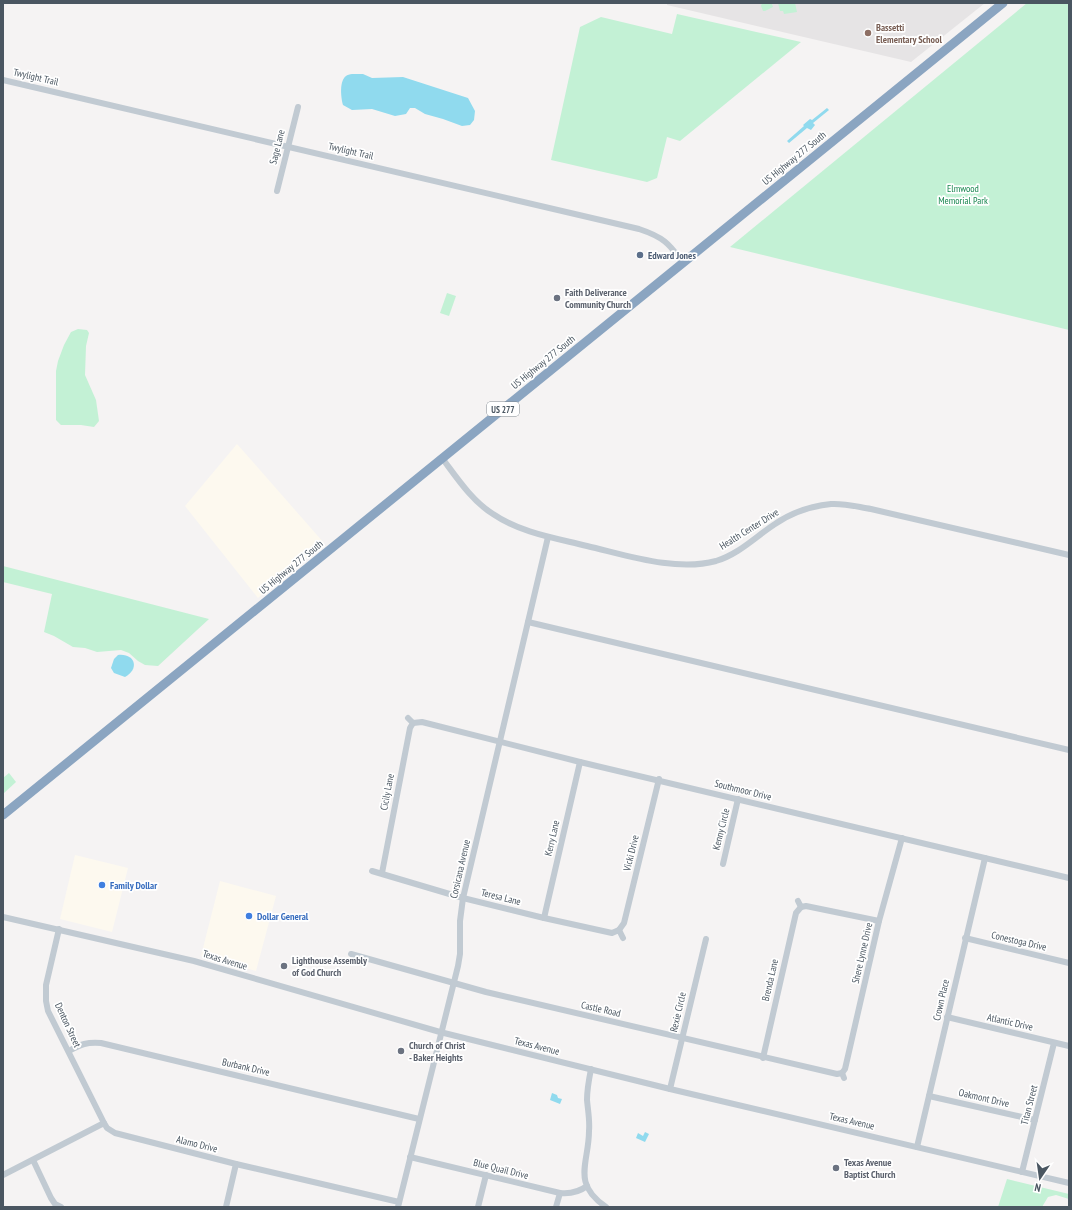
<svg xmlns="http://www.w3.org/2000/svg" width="1072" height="1210" font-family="'PT Sans Narrow',sans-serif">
	<rect width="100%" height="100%" fill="#f5f3f3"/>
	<g fill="#fdf9ef">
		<polygon points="237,444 324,543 258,598 185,506"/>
		<polygon points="75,855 128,868 112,932 60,919"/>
		<polygon points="220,881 276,896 256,971 201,956"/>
	</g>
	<polygon fill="#e6e4e5" points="667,3 985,3 911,62 667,5"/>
	<g fill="#c3f1d5">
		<polygon points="762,3 772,4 773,7 765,11 763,11 761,6"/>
		<polygon points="778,3 795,3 797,12 784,14 783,11 780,11"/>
		<polygon points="1027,3 1069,3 1069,330 730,247"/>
		<polygon points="677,14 801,42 680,141 667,137 657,178 647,182 551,160 580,27 601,17 672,34"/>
		<polygon points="447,293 456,296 449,316 440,313"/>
		<polygon points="78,329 87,330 89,333 86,346 85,375 96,400 99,421 94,427 81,425 61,425 56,420 56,371 58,361 64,345 71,332"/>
		<polygon points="3,566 209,619 158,666 145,665 138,661 129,653 121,650 97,652 85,648 73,647 54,636 44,632 52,594 3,582"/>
		<polygon points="9,773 16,782 3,794 3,778"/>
		<polygon points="1007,1179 1069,1194 1069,1199 1056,1195 1048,1197 1042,1207 998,1207"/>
	</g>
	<g fill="#90daee">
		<path d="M352 74H363L372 78 403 77 468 98 475 111 474 120 470 125 462 126 443 119 425 114 415 108H410L406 114 395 116 372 109 352 110 343 105C341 98 339 81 346 76 347 75 350 74 352 74Z"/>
		<polygon points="827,108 829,110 813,123 815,125 811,130 807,128 789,143 787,141 804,126 803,125 810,119 812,120"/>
		<path d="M118 655C135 653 140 669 125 677L114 673 111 668 114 659Z"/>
		<polygon points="552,1093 557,1095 558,1098 562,1099 560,1104 550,1100"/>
		<polygon points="645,1132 649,1134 645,1142 636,1138 638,1133 643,1136"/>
	</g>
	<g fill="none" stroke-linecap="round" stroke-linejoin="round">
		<g stroke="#c1cad2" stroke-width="6">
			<path d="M3 80 639 229C663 237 669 243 683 263"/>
			<polyline points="277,191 298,107"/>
			<path d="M442 458C457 478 472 501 493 514 521 533 555 538 587 546 626 555 676 572 716 561 739 554 755 537 775 524 791 513 812 506 831 504 844 503 858 507 871 509L1069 555"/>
			<polyline points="528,622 1069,750"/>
			<polyline points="413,723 422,722 580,762 1069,878"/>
			<polyline points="723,864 738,799"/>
			<polyline points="372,871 463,898 544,918 612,933 619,930 623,938"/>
			<polyline points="382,873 410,728 413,723 408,718"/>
			<polyline points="798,901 801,907 806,906 879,921"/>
			<polyline points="3,917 194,961 440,1032 670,1089 1069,1183"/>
			<polyline points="544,918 580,762"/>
			<polyline points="59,929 46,985 46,1001 48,1011 104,1123"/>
			<polyline points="619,930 624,923 659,779"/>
			<polyline points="965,938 1069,963"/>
			<polyline points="351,954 486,992 837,1074 842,1073 844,1078"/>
			<polyline points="947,1017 1069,1046"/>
			<path d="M69 1051C81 1044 87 1042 101 1043L419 1119"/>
			<polyline points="763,1058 796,913 801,907"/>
			<path d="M591 1069C589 1079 587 1090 587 1100 588 1111 590 1121 589 1131 589 1163 571 1183 606 1207"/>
			<polyline points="842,1073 845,1069 879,921 902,838"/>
			<polyline points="670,1089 706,939"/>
			<polyline points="929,1096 1035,1120"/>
			<polyline points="917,1147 985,858"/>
			<path d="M410 1157 560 1193C570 1194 579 1192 587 1186"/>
			<polyline points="33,1160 51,1198 55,1204 61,1207"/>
			<polyline points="1022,1172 1054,1043"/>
			<polyline points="3,1175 104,1123 107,1128 115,1133 236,1164 399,1202"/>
			<polyline points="226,1207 236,1164"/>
			<polyline points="398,1207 458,966 460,954 460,921 463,898 548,537"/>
			<polyline points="478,1207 486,1175"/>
			<polyline points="556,1207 560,1193"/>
		</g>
		<polyline stroke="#8ba5c1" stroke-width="9" points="3,815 1003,3"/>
	</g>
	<circle fill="#8d6e63" stroke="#fff" stroke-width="1.5" cx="868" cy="33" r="4"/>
	<circle fill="#5c6f8a" stroke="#fff" stroke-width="1.5" cx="640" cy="255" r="4"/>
	<g fill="#6b7280" stroke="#fff" stroke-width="1.5">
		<circle cx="557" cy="298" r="4"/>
		<circle cx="284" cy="966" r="4"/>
		<circle cx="401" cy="1051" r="4"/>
		<circle cx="836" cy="1168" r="4"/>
	</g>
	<g fill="#3f7fe0" stroke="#fff" stroke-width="1.5">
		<circle cx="102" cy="885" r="4"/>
		<circle cx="249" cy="916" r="4"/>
	</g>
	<g text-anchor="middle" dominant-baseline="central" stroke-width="3.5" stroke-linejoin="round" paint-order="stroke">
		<rect fill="#fff" stroke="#808990" stroke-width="1" x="487" y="402" width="32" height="14" rx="3"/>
		<g font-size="9" font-weight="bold" fill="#4a5661">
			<text x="503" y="409">US 277</text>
		</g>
		<g font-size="10" font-weight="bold" fill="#785e54" stroke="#fff" text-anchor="start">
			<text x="876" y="27">Bassetti<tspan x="876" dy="12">Elementary School</tspan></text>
		</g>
		<g font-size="10" fill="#4a5661" stroke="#fff">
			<text transform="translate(36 77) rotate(13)">Twylight Trail</text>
			<text transform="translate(277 147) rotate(-76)">Sage Lane</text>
			<text transform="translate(351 151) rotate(13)">Twylight Trail</text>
			<text transform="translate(794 158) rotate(-39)">US Highway 277 South</text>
			<text transform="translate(543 362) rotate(-39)">US Highway 277 South</text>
			<text transform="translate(749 529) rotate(-32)">Health Center Drive</text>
			<text transform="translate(291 567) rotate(-39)">US Highway 277 South</text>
			<text transform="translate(743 790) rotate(14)">Southmoor Drive</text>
			<text transform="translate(387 792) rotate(-79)">Cicily Lane</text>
			<text transform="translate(721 829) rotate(-76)">Kenny Circle</text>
			<text transform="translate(552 838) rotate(-77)">Kerry Lane</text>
			<text transform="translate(631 853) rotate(-76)">Vicki Drive</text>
			<text transform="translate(460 869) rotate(-77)">Corsicana Avenue</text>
			<text transform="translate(501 897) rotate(14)">Teresa Lane</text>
			<text transform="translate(1019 941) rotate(13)">Conestoga Drive</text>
			<text transform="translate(862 953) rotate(-77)">Shere Lynne Drive</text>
			<text transform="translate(225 960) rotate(17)">Texas Avenue</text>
			<text transform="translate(770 980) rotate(-77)">Brenda Lane</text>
			<text transform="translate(941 1000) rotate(-77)">Crown Place</text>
			<text transform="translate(601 1009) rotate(13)">Castle Road</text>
			<text transform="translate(678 1012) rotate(-77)">Rexie Circle</text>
			<text transform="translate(1010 1022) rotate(13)">Atlantic Drive</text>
			<text transform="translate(68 1025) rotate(65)">Denton Street</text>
			<text transform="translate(537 1046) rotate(14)">Texas Avenue</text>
			<text transform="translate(246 1067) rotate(13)">Burbank Drive</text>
			<text transform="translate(984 1098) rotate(13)">Oakmont Drive</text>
			<text transform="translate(1029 1105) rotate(-76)">Titan Street</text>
			<text transform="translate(852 1121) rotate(13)">Texas Avenue</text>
			<text transform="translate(197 1144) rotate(14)">Alamo Drive</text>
			<text transform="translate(501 1169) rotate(14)">Blue Quail Drive</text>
		</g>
		<g font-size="10" fill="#17864f" stroke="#fff">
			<text x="963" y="188">Elmwood<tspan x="963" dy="12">Memorial Park</tspan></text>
		</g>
		<g font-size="10" font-weight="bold" fill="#4e5e75" stroke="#fff" text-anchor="start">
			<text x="648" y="255">Edward Jones</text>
		</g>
		<g font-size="10" font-weight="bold" fill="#5b616d" stroke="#fff" text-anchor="start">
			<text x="565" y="292">Faith Deliverance<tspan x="565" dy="12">Community Church</tspan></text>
			<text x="292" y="960">Lighthouse Assembly<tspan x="292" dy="12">of God Church</tspan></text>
			<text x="409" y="1045">Church of Christ<tspan x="409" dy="12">- Baker Heights</tspan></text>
			<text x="844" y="1162">Texas Avenue<tspan x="844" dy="12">Baptist Church</tspan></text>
		</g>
		<g font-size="10" font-weight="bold" fill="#366cbe" stroke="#fff" text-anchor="start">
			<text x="110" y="885">Family Dollar</text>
			<text x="257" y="916">Dollar General</text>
		</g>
	</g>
	<rect width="1072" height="1210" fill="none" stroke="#4a5661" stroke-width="8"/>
	<g transform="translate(1040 1178) rotate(193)" stroke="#ffffff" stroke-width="3" paint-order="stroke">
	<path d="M0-3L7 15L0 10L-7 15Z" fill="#4a5661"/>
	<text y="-6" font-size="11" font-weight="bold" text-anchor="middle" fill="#4a5661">N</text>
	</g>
</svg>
